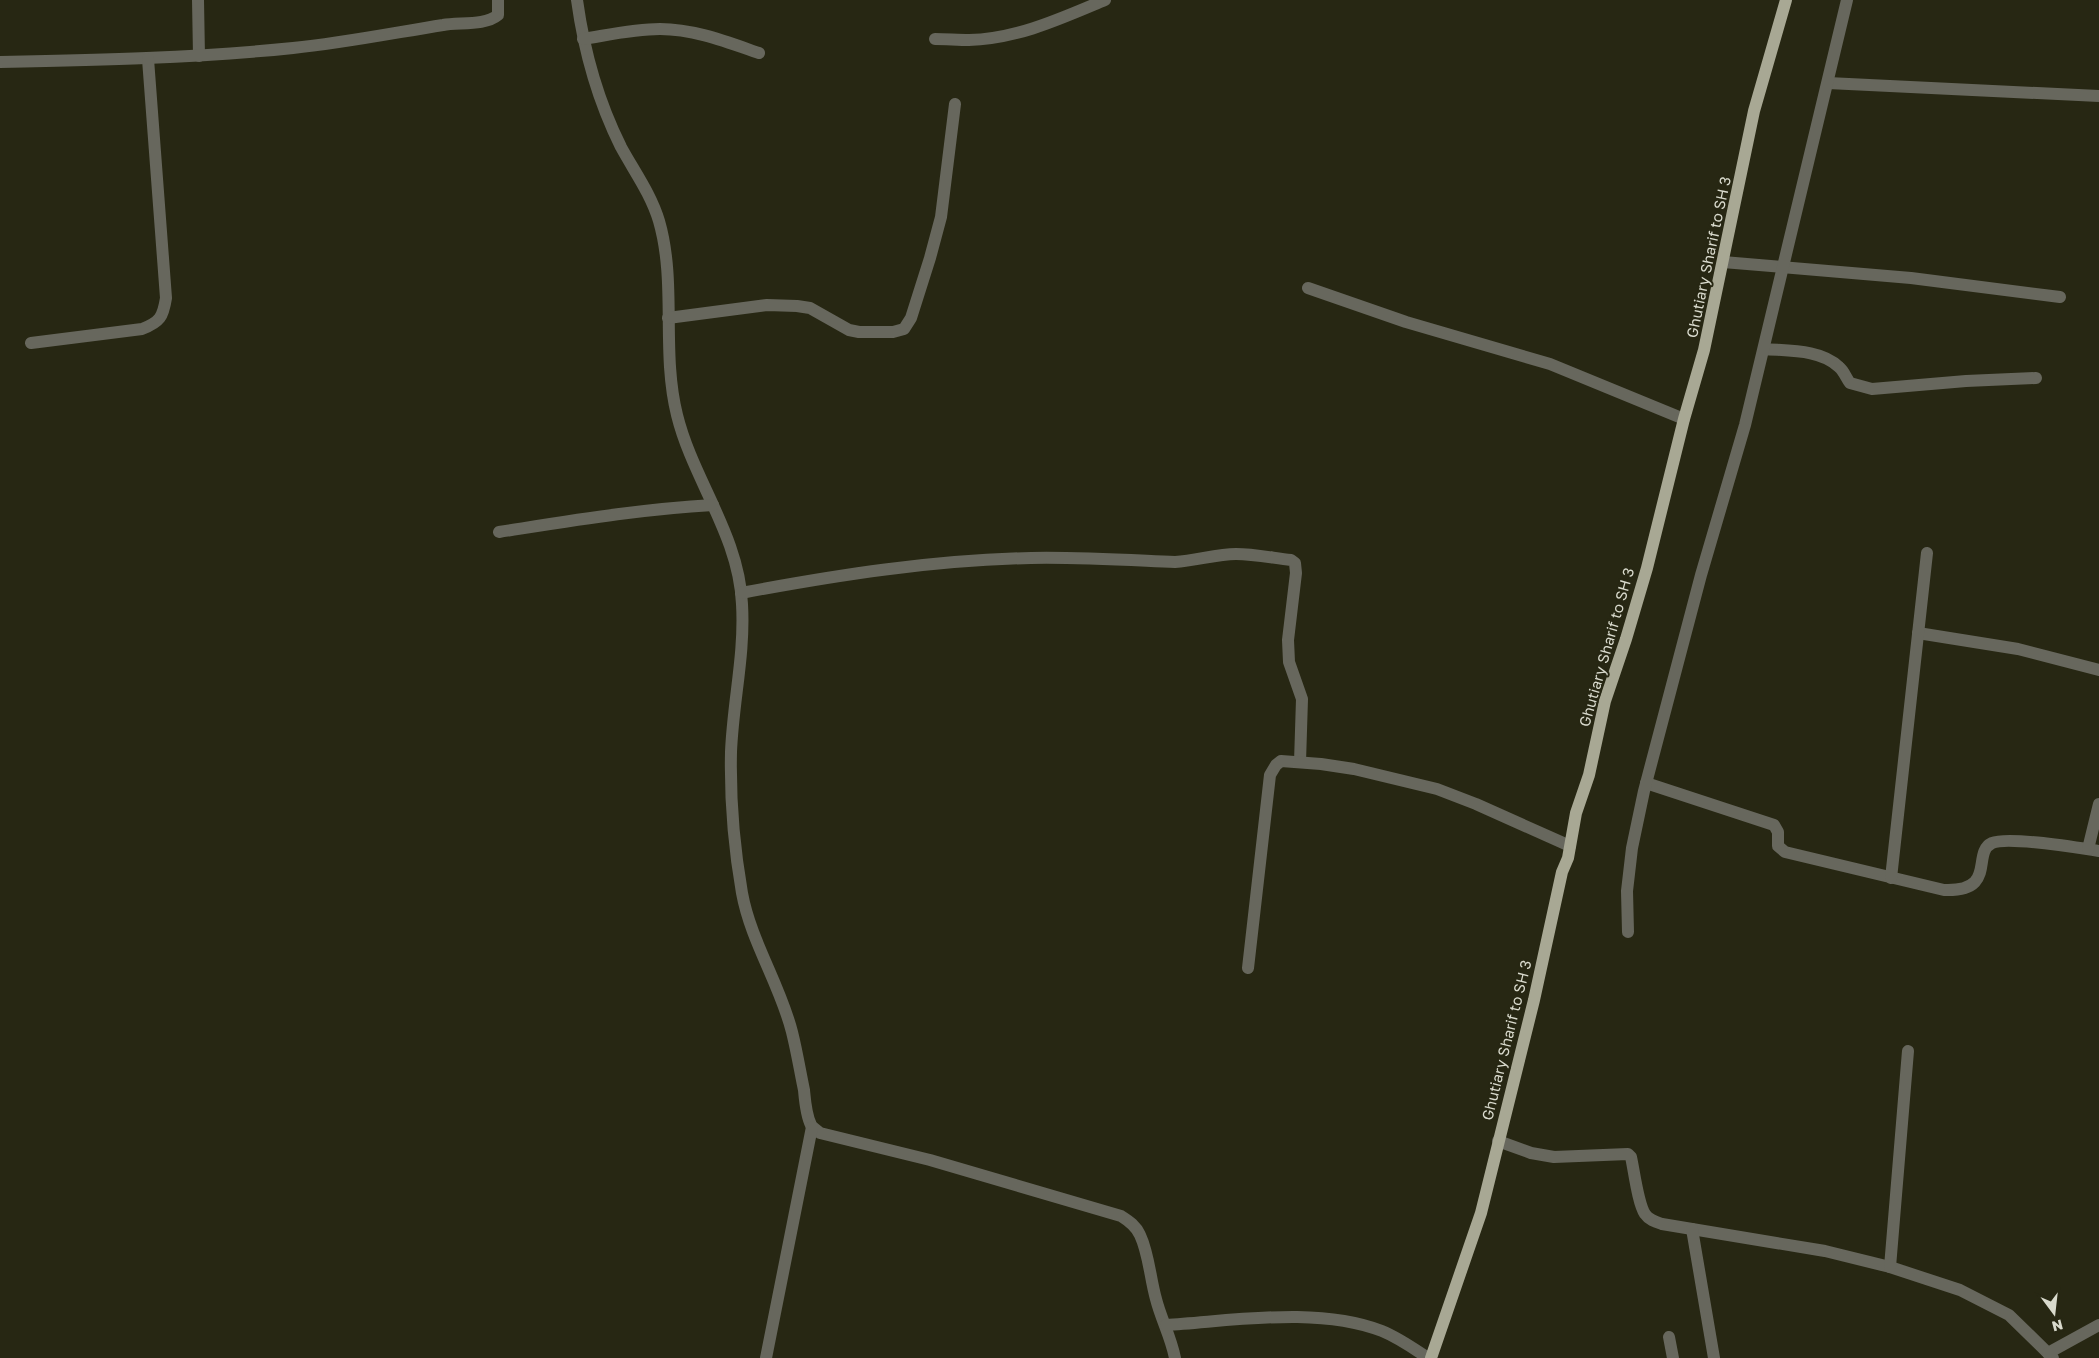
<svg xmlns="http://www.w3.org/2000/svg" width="2099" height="1358" font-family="'Golos Text',sans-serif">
	<rect width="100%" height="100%" fill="#272713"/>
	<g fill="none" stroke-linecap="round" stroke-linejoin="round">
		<g stroke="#67675d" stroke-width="12">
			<polyline points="198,0 199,56"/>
			<path d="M577 0C584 51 598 101 621 147 634 171 651 194 659 221 677 283 661 351 677 415 693 480 739 535 742 604 745 655 733 701 731 752 730 798 734 847 742 893 751 942 780 984 792 1032 797 1052 800 1071 804 1090 805 1101 806 1115 811 1125 813 1128 817 1130 820 1133L930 1160 1121 1216C1129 1221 1136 1226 1140 1235 1149 1254 1150 1278 1156 1299 1161 1319 1171 1337 1175 1358"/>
			<path d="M583 39C608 35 634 29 660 29 694 29 727 42 759 53"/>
			<path d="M935 39C946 39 958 40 969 40 1017 39 1062 18 1105 0"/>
			<path d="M0 62C98 60 195 58 293 48 343 43 393 33 443 25 459 22 485 26 498 15V0"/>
			<polyline points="1828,83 2099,96"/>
			<polyline points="1723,262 1911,278 2060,297"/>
			<polyline points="1308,288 1406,322 1550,364 1684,419"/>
			<polyline points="668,318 767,305 797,306 810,308 849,330 859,332 893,332 904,329 911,318 930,258 941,217 955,104"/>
			<path d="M31 343 142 329C160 322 163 317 166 298L148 59"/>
			<path d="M1764 349C1787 351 1821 349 1839 367 1844 371 1846 378 1850 383L1872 389 1966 381 2036 378"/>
			<path d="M499 532C570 521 641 509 713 505"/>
			<path d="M741 593C837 575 933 560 1031 558 1078 557 1127 560 1175 562 1196 561 1216 554 1236 554 1254 554 1273 558 1291 560L1295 563 1296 573 1288 640 1289 662 1302 699 1300 762"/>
			<polyline points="1918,633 2018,649 2099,670"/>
			<path d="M1646 783 1774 825 1778 832V846L1785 852 1944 890C1998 892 1971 853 1992 843 2008 836 2079 848 2099 851"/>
			<polyline points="2088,849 2099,804"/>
			<polyline points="1891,878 1927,553"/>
			<polyline points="1628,932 1627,891 1632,848 1644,791 1701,575 1745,425 1847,0"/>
			<polyline points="1248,968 1270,775 1276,765 1281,761 1321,764 1354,769 1437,789 1476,804 1570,846"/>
			<path d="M1498 1141 1531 1153 1554 1157 1628 1154 1631 1157C1634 1170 1638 1204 1645 1214 1649 1220 1656 1222 1662 1224L1825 1251 1890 1267 1960 1290 2009 1315 2053 1358"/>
			<polyline points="1692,1229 1714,1358"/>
			<polyline points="1890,1267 1908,1051"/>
			<path d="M1166 1325C1233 1321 1318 1306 1382 1331 1399 1338 1413 1348 1428 1358"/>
			<polyline points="1669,1337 1673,1358"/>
			<polyline points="2048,1353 2099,1325"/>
			<polyline points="766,1358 812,1127"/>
		</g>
		<polyline stroke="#a8a894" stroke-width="12" points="1431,1358 1481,1213 1534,1000 1562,872 1568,858 1576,813 1589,775 1605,701 1626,639 1647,568 1684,419 1704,350 1754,111 1786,0"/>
	</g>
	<g text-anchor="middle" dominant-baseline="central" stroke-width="4" stroke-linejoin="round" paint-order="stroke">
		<g font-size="15" fill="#d9dacd" stroke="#272713">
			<text transform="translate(1708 257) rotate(-78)">Ghutiary Sharif to SH 3</text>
			<text transform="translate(1606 647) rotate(-74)">Ghutiary Sharif to SH 3</text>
			<text transform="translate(1506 1040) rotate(-76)">Ghutiary Sharif to SH 3</text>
		</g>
	</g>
	<g transform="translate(2054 1313) rotate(165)" stroke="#272713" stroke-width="4" paint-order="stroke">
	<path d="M0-4L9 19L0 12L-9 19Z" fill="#d9dacd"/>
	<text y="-8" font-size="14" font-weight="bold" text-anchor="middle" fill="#d9dacd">N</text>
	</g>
</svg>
